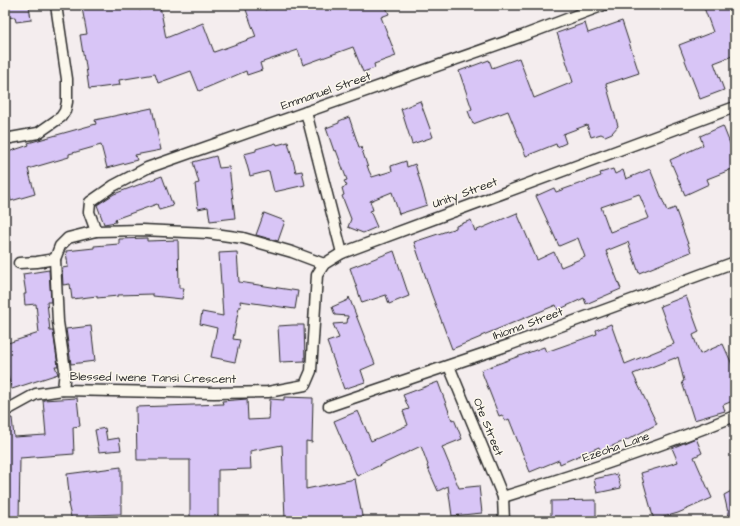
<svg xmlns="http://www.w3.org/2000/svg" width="740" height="526" font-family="'Architects Daughter',sans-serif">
	<rect width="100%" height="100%" fill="#f4edee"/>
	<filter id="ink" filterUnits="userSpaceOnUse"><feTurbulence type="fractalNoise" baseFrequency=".025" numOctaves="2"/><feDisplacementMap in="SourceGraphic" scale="8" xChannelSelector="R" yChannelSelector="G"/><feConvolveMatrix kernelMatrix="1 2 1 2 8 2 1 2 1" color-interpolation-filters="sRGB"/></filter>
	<g filter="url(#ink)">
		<g fill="#d8c5f6" stroke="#2b2b2b" fill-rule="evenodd">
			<polygon points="5,5 29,5 31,20 16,22 15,17 5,18"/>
			<polygon points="100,5 138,5 139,10 160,6 166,38 203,23 214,52 256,37 245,7 251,5 263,5 265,10 279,5 385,5 389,14 381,17 396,56 374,64 375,68 363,72 353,47 303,65 298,50 260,63 262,70 247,75 246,71 199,91 191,71 158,83 155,74 119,80 120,85 89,89 85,60 84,60 80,35 87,34 82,8"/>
			<polygon points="703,5 733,5 735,10 735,55 714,63 724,90 700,99 679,45 713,32"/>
			<polygon points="622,21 639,73 606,84 618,126 612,133 605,136 601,134 591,137 587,125 563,134 566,143 557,147 556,144 526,156 508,111 473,124 468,111 472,109 459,71 489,60 492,68 519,58 534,98 573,82 557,33 585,23 588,33"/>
			<polygon points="420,101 433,137 412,144 401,109"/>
			<polygon points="152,108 161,150 135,155 137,160 107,168 101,145 69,154 69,157 28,169 35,194 11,201 5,181 5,153 29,145 28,143 96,124 95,120"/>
			<polygon points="349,117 359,147 361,147 369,171 372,177 392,171 391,166 406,161 407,167 415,164 427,205 399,214 392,192 370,201 373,210 370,211 377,227 363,233 348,227 351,219 342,196 344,195 342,188 347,186 344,181 347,180 336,150 334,151 326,128 339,123 339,121"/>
			<polygon points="723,126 735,156 735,168 707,179 709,184 685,195 670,160 703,145 700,136"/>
			<polygon points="288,142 296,172 302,171 305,185 274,192 269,171 250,176 244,154 256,151 256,149 276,143 277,145"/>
			<polygon points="216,156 219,168 229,167 235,218 210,221 208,207 198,209 195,184 199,183 193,162"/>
			<path d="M613 169 615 174 623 170 626 179 650 169 667 211 675 208 691 252 639 273 628 242 606 251 621 289 586 304 584 298 558 310 556 305 481 336V337L452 349 431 293 414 242 456 228V226L471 220 475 231 517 213 537 260 554 252 561 267 585 257 578 238 559 246 536 196 554 188 556 192 601 176 600 173ZM639 194 649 218 610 232 601 207Z"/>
			<polygon points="162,176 173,206 159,210 157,204 115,219 116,222 104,224 97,205 114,194"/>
			<polygon points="264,213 285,221 278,241 256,235"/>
			<polygon points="147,238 147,241 178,240 179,288 184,288 182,299 153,296 153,294 118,295 118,296 97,298 97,296 72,299 70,284 63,285 62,268 68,267 66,251 94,248 94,246 119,244 119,239"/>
			<polygon points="394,251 409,296 389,304 386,295 362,303 350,268"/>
			<polygon points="237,252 239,282 298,291 295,309 240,301 241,307 239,307 233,339 240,340 235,362 211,357 217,328 200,324 202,312 223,316 219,253"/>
			<polygon points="49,270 51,302 47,302 50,331 53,331 58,366 55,366 58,374 12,389 5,368 8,367 5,356 5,344 39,333 36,304 25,305 24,294 26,294 23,274"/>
			<polygon points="686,296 699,332 693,335 700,354 723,344 735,371 735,400 723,405 725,411 694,420 682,382 684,381 678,357 675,359 675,358 633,374 657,424 627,440 600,451 599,447 560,464 559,460 530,472 509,419 505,421 502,415 499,416 481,370 544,347 546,352 597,334 596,330 611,324 625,364 674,344 660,306"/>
			<polygon points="349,297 375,364 361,370 365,382 344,389 327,342 339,338 333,324 347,323 348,316 335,315 332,307 348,300"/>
			<polygon points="293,325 304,325 305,361 280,362 278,326"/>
			<polygon points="91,326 95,361 71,364 66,329"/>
			<polygon points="438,382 452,420 454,419 462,439 442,447 459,488 479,486 482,513 452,516 448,486 438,491 427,466 428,465 421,446 357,476 334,421 358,411 371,441 408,425 403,411 409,409 403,395"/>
			<polygon points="284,397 313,398 312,442 306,441 306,489 355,479 363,521 324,521 324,518 285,519 282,445 250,451 251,469 218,470 218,521 190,521 190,460 137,460 136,407 223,404 222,401 247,399 248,420 269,419 270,399 284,400"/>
			<polygon points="77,398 80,426 73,427 74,454 20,458 19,521 5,521 5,418 12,418 14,437 46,435 43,400"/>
			<polygon points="105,428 107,440 119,438 121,450 99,452 95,430"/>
			<polygon points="696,438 702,453 694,457 712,498 678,513 654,520 641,473 678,462 672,448"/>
			<polygon points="121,467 121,514 89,515 90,521 72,521 68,504 70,503 67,474"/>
			<polygon points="617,474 621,488 597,493 594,479"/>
			<polygon points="735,489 735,521 730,521 724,495"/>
			<polygon points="596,500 596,521 551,521 551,501"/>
		</g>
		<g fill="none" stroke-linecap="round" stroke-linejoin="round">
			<g stroke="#2b2b2b" stroke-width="13">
				<g id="minor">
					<polyline points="306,112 342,253"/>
					<polyline points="5,139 38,133 61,117 65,111 67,102 67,79 56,5"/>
					<polyline points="96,231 89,212 90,202 113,186 147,168 522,36 604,5"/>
					<polyline points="19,263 37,262 55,259"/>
					<polyline points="449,366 503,497 504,521"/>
					<polyline points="63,390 65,370 58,322 55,259 60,246 68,238 96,231 142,230 208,233 243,238 292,252 324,264"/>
					<polyline points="329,406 509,345 735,262"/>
					<polyline points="5,411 36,394 63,390 214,393 268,392 305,385 311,371 317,275 324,264 342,253 735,107"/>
					<path d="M503 497C581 473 659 447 735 416"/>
				</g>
			</g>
			<use href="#minor" stroke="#fbf7ec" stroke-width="10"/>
		</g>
	</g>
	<g text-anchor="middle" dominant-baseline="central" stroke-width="3" stroke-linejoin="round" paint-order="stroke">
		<g font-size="12" fill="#2b2b2b" stroke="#fbf7ec">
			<text transform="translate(326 91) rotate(-19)">Emmanuel Street</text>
			<text transform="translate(465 193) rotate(-20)">Unity Street</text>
			<text transform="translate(528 324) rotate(-20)">Ihioma Street</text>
			<text transform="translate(153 378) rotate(1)">Blessed Iwene Tansi Crescent</text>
			<text transform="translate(488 427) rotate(68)">Ote Street</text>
			<text transform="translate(616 447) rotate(-19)">Ezeoha Lane</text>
		</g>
	</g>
	<rect width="740" height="526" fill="none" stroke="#fbf7ec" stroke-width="20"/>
	<rect x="10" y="10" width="720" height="506" fill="none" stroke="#2b2b2b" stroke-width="1.5" filter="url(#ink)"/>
</svg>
